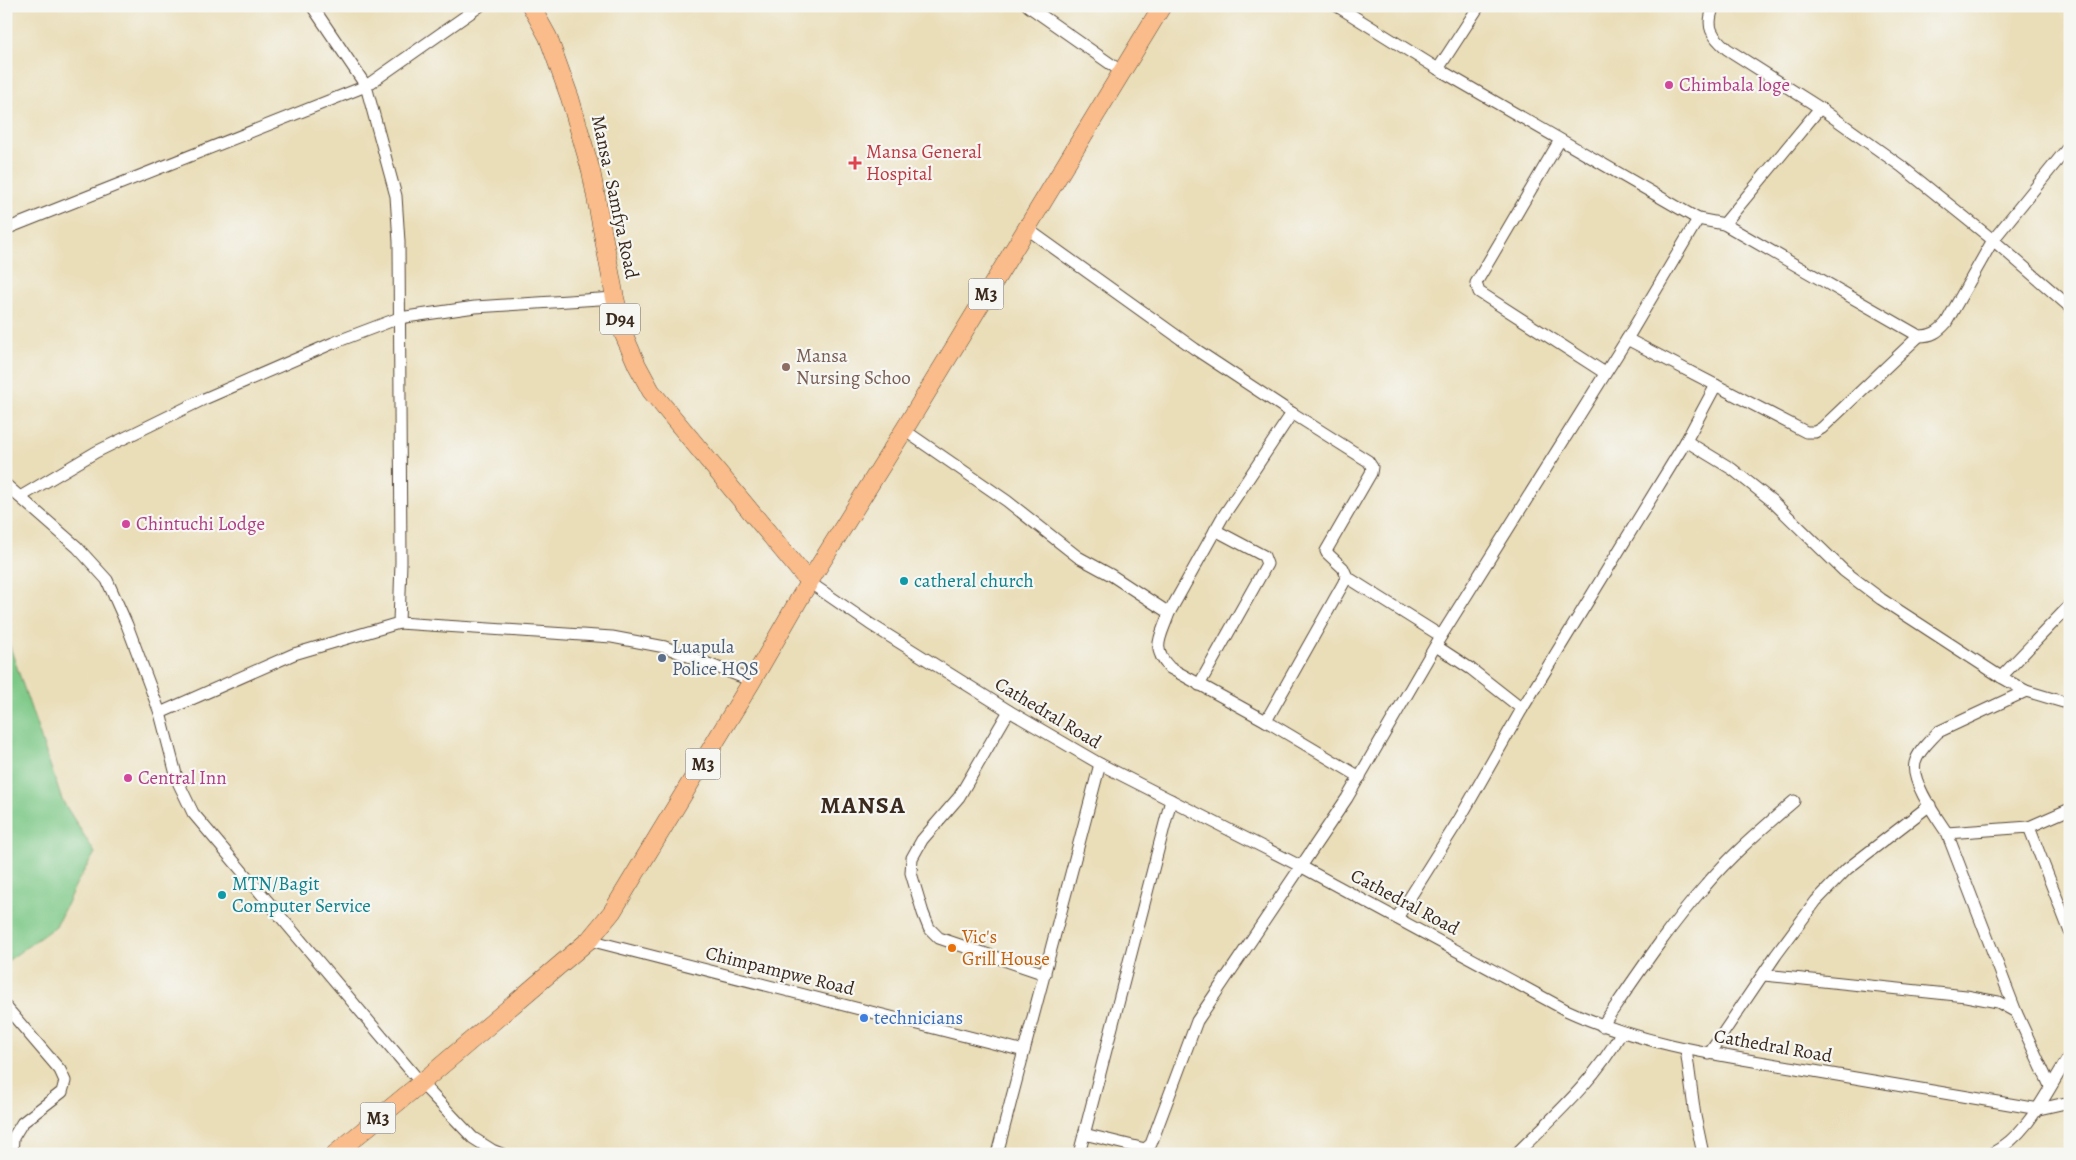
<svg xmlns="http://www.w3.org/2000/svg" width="2076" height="1160" font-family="Alegreya,serif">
	<rect width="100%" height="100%" fill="#f6f6f2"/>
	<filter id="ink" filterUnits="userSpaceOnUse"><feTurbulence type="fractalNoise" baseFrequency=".02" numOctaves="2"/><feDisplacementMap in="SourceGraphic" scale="10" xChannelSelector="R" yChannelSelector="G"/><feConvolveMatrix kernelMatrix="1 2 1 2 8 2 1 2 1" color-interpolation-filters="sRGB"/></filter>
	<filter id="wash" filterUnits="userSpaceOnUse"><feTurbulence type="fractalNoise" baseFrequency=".0096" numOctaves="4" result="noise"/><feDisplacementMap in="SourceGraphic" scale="20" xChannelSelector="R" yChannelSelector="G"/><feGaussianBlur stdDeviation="1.12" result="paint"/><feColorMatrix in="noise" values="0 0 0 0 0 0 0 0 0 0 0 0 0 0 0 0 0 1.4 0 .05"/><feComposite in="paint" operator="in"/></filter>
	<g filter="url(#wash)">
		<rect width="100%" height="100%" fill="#eadeb9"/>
		<polygon fill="#7bc886" stroke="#5b7952" points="6,640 8,641 62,800 95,853 76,884 56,926 6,962"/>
	</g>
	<g filter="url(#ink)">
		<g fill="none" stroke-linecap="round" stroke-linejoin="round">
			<g stroke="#554535" stroke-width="13">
				<g id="minor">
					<polyline points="1028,6 1122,72"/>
					<path d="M1714 6C1705 27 1712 36 1727 49L1820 108 1901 166 1993 240 2070 307"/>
					<polyline points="1438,69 1479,6"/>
					<polyline points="1560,140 1476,283 1479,292 1605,373"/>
					<polyline points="1724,224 1820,108"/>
					<polyline points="1026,228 1195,349 1292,413 1222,518 1169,613"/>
					<polyline points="6,229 366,86 312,6"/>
					<path d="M1919 336C1932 336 1938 332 1946 323L1993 240 2070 145"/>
					<polyline points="1627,339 1806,432 1815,432 1822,428 1919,336 1724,224 1698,219"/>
					<polyline points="1292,413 1368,461 1372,467 1371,473 1326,551 1327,553 1343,568 1347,577 1441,636"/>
					<path d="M904 430 1007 501 1078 557 1111 575 1169 613C1161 637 1150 648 1170 668L1266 721 1360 777"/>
					<polyline points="1686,441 1732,469 1771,500 1844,571 1881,599 2001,677 2026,691"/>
					<polyline points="6,485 77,547 107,580 127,625 160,713 178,782 193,813 421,1083 473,1138 492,1150 502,1154"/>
					<polyline points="20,497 96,452 204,399 333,343 399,318 475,307 615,298"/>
					<path d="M809 582 870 624 1009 711 1100 764 1302 867 1566 1010C1640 1044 1717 1055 1796 1068 1877 1082 1958 1095 2039 1109L2070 1102"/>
					<polyline points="399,623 612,637 665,647 752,681"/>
					<polyline points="1436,646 1471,669 1522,709"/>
					<polyline points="2001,677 2070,605"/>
					<polyline points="1199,685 1267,564 1264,556 1215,530"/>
					<polyline points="1009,711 959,797 922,840 912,858 911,873 923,913 929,928 939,938 1045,974"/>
					<polyline points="160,713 294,654 399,623 401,562 399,242 396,196 366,86 480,6"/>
					<polyline points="1266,721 1347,577"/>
					<polyline points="2029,827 2070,809"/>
					<path d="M1947 833C1937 818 1910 781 1915 763 1918 751 1930 741 1938 732L2026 691 2070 704"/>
					<polyline points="1397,918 1460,818 1522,709 1686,441 1716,385"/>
					<polyline points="589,940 1024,1051 1100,764"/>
					<polyline points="1764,975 1966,996 1998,1002 2016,1012"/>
					<polyline points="6,1007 60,1070 65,1081 62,1092 22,1123 13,1138 12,1154"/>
					<path d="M1602 1026C1635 978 1667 929 1706 885 1732 854 1763 828 1794 801"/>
					<polyline points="1686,1049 1695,1116 1703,1154"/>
					<polyline points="1709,1054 1776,955 1816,901 1847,869 1930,805"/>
					<polyline points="2050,1086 2016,1012 1947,833 2029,827 2070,932"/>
					<polyline points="1084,1134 1145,1149 1151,1144 1197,1021 1347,798 1441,636 1627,339 1698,219 1438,69 1337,6"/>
					<polyline points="997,1154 1024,1051"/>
					<polyline points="1079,1154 1171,800"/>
					<path d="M1516 1154C1554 1116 1595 1080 1621 1033"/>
					<path d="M1991 1154C2030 1134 2047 1090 2070 1055"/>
				</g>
			</g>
			<g stroke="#554535" stroke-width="19">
				<g id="primary">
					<polyline points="531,6 548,37 570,98 591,171 615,298 624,335 637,365 651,391 809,582"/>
					<polyline points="335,1154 421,1083 589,940 612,912 752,681 809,582 904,430 1162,6"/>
				</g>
			</g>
			<use href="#minor" stroke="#fff" stroke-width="11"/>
			<use href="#primary" stroke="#f9bc8a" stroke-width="18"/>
		</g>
	</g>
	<g fill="#d1479c" stroke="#f6f6f2" stroke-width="2">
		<circle cx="1669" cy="85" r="5"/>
		<circle cx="126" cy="524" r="5"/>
		<circle cx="128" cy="778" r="5"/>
	</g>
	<path fill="#e0444e" stroke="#f6f6f2" stroke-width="2" d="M852.5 155.5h5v5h5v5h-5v5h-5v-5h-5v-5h5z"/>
	<circle fill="#8d6e63" stroke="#f6f6f2" stroke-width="2" cx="786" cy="367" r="5"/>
	<g fill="#0f9aa8" stroke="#f6f6f2" stroke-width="2">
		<circle cx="904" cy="581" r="5"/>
		<circle cx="222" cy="895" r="5"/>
	</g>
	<circle fill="#5c6f8a" stroke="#f6f6f2" stroke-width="2" cx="662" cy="658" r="5"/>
	<circle fill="#e8710a" stroke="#f6f6f2" stroke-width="2" cx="952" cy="948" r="5"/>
	<circle fill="#3f7fe0" stroke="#f6f6f2" stroke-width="2" cx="864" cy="1018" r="5"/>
	<g text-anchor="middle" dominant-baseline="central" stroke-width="4.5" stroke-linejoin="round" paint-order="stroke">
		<g fill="#f6f6f2" stroke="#73675e" stroke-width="1">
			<rect x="968.5" y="278.5" width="35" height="31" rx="4"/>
			<rect x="600" y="303.5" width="40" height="31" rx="4"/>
			<rect x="685.5" y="748.5" width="35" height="31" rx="4"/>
			<rect x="360.5" y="1102.5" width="35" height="31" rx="4"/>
		</g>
		<g font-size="18" font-weight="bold" fill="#3b2a1e">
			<text x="986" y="294">M3</text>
			<text x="620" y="319">D94</text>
			<text x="703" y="764">M3</text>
			<text x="378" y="1118">M3</text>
		</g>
		<g font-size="19" fill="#b23c85" stroke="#f6f6f2" text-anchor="start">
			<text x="1679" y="85">Chimbala loge</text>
			<text x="136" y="524">Chintuchi Lodge</text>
			<text x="138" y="778">Central Inn</text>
		</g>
		<g font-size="19" fill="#be3a42" stroke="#f6f6f2" text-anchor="start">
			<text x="866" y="152">Mansa General<tspan x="866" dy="22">Hospital</tspan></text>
		</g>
		<g font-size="19" fill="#3b2a1e" stroke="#f6f6f2">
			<text transform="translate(615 197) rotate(78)">Mansa - Samfya Road</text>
			<text transform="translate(1048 713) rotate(31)">Cathedral Road</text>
			<text transform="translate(1405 902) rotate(28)">Cathedral Road</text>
			<text transform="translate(780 971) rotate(14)">Chimpampwe Road</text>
			<text transform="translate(1773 1046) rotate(10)">Cathedral Road</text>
		</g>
		<g font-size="19" fill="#785e54" stroke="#f6f6f2" text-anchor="start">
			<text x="796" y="356">Mansa<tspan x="796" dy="22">Nursing Schoo</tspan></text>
		</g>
		<g font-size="19" fill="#0d838f" stroke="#f6f6f2" text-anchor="start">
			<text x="914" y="581">catheral church</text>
			<text x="232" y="884">MTN/Bagit<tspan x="232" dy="22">Computer Service</tspan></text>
		</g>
		<g font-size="19" fill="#4e5e75" stroke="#f6f6f2" text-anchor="start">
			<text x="672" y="647">Luapula<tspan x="672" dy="22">Police HQS</tspan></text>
		</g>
		<g font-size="19" fill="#c56008" stroke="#f6f6f2" text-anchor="start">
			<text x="962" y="937">Vic's<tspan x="962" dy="22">Grill House</tspan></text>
		</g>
		<g font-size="19" fill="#366cbe" stroke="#f6f6f2" text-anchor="start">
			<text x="874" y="1018">technicians</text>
		</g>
		<g font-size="24" font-weight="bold" letter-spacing="1" fill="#3b2a1e" stroke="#f6f6f2">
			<text x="863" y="805">MANSA</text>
		</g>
	</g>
	<rect width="2076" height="1160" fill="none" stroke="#f6f6f2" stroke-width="25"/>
</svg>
